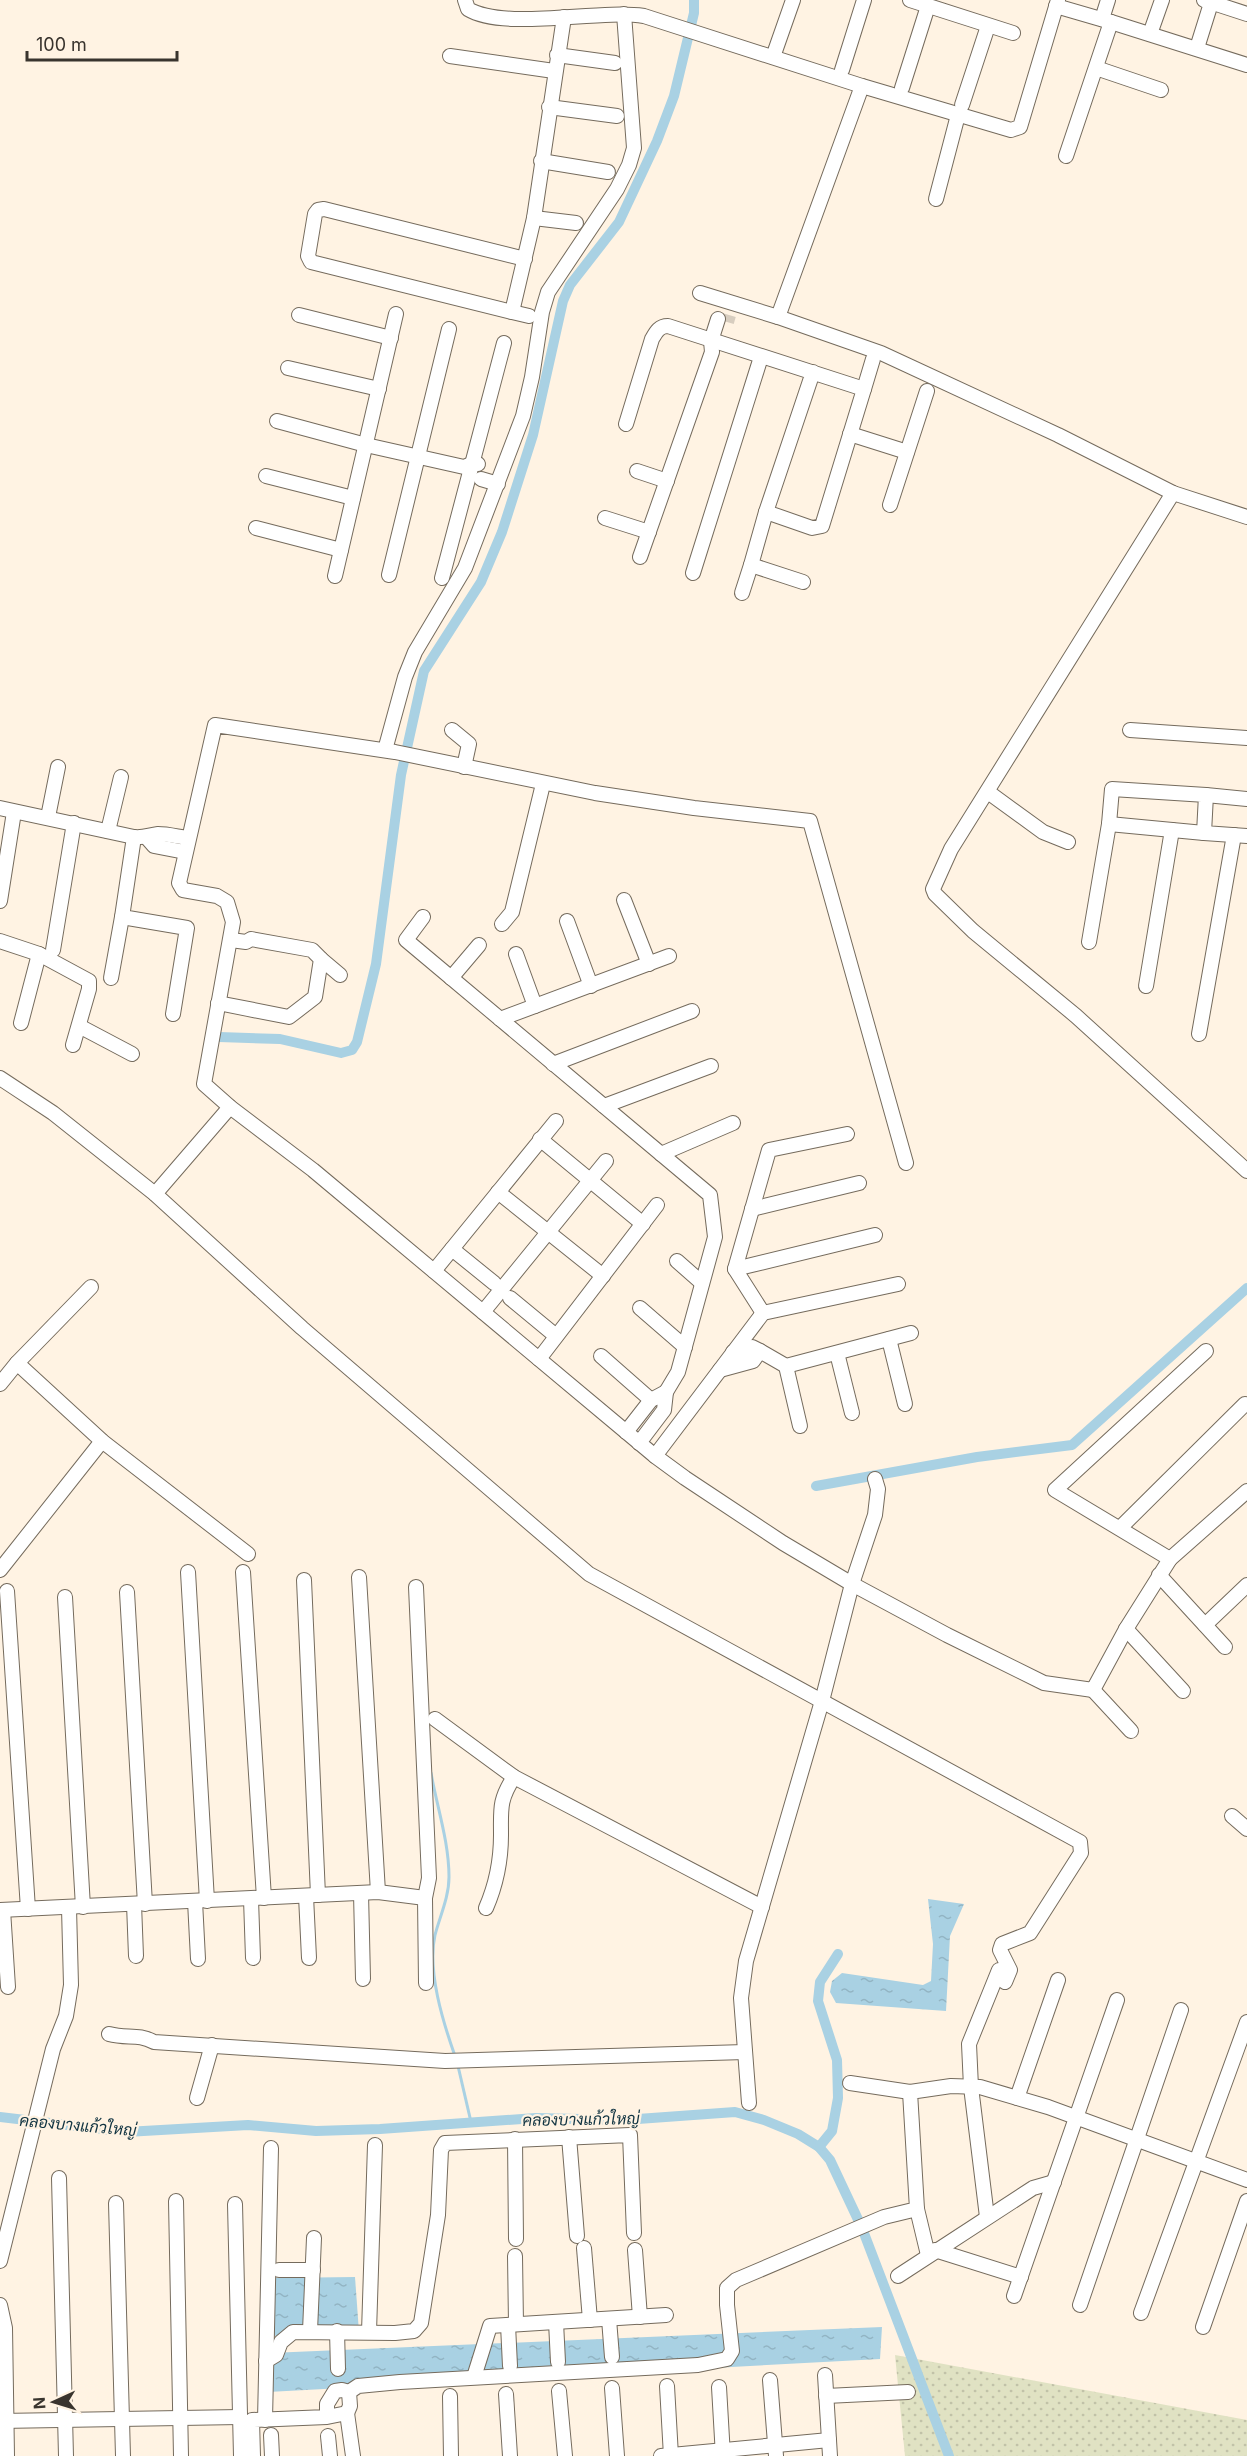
<svg xmlns="http://www.w3.org/2000/svg" width="1247" height="2456" font-family="Inter,Sarabun,sans-serif">
	<defs>
		<pattern id="grass-dots" width="8" height="8" patternUnits="userSpaceOnUse" patternTransform="scale(1.5)"><rect width="8" height="8" fill="#e0e2c3"/><path d="M2 2h.1M6 6h.1" fill="none" stroke="#c1c2a8" stroke-width="1.8" stroke-linecap="round"/></pattern>
		<pattern id="water-ripples" width="26" height="14" patternUnits="userSpaceOnUse" patternTransform="scale(1.5)"><rect width="26" height="14" fill="#a9d1e3"/><path d="M2 4q2-2 4 0t4 0M15 11q2-2 4 0t4 0" fill="none" stroke="#92b4c3"/></pattern>
	</defs>
	<rect width="100%" height="100%" fill="#fff3e3"/>
	<polygon fill="url(#grass-dots)" points="895,2355 1247,2420 1247,2456 905,2456"/>
	<g fill="url(#water-ripples)">
		<polygon points="928,1899 964,1904 950,1936 946,2011 836,2003 830,1992 832,1981 842,1973 923,1985 931,1981 933,1944"/>
		<polygon points="355,2277 359,2332 272,2336 276,2278"/>
		<polygon points="882,2327 880,2359 268,2392 270,2353"/>
	</g>
	<g fill="none" stroke-linecap="round" stroke-linejoin="round">
		<g stroke="#a9d1e3" stroke-width="3">
			<path d="M431 1773C437 1807 449 1842 449 1877 449 1897 440 1916 435 1935 427 1971 443 2022 455 2056"/>
			<polyline points="458,2066 471,2122"/>
		</g>
		<g stroke="#a9d1e3" stroke-width="10">
			<polyline points="219,1037 280,1039 341,1053 352,1050 357,1042 376,964 401,775 424,671 481,582 502,532 533,435 563,301 570,285 619,222 657,141 674,96 694,13 694,0"/>
			<polyline points="816,1486 977,1457 1072,1445 1247,1288"/>
			<polyline points="0,2117 126,2132 248,2125 316,2131 380,2129 536,2118 624,2120 735,2112 764,2120 798,2134 819,2147 830,2160 862,2228 949,2456"/>
			<polyline points="819,2147 832,2131 838,2098 837,2060 818,2001 820,1982 838,1954"/>
		</g>
		<polyline stroke="#d7cdbf" stroke-width="14" stroke-dasharray="14 7" stroke-linecap="butt" points="727,322 729,315"/>
		<g stroke="#756b5d" stroke-width="16">
			<g id="minor">
				<path d="M465 0 468 9C505 31 597 9 644 16L862 86 1011 130 1020 127 1058 0"/>
				<polyline points="910,0 1013,33"/>
				<polyline points="1204,0 1247,14"/>
				<polyline points="1056,6 1111,22 1066,156"/>
				<polyline points="1102,19 1108,0"/>
				<polyline points="1111,22 1247,65"/>
				<polyline points="1150,34 1162,0"/>
				<polyline points="1197,48 1212,0"/>
				<polyline points="557,55 615,63"/>
				<polyline points="450,56 554,71"/>
				<polyline points="773,57 793,0"/>
				<polyline points="1096,68 1161,90"/>
				<polyline points="842,70 864,0"/>
				<polyline points="902,88 928,6"/>
				<polyline points="962,105 988,26"/>
				<polyline points="549,107 617,116"/>
				<polyline points="541,161 608,172"/>
				<polyline points="936,199 958,115"/>
				<polyline points="534,218 576,223"/>
				<polyline points="525,259 324,209 318,210 315,214 308,256 311,262 512,312 534,218 564,17"/>
				<polyline points="700,293 778,317 881,353 1058,435 1173,493 1247,517"/>
				<polyline points="512,312 529,316"/>
				<polyline points="299,315 391,338"/>
				<polyline points="778,317 862,86"/>
				<polyline points="288,368 379,389"/>
				<polyline points="864,389 873,359"/>
				<polyline points="277,421 366,445 464,467 474,463 478,464"/>
				<path d="M626 424 652 339C656 332 659 326 668 326L864 389 822 526 812 528 766 512 813 372"/>
				<polyline points="850,434 907,452"/>
				<polyline points="637,471 667,481"/>
				<polyline points="266,476 353,498"/>
				<polyline points="481,479 498,484"/>
				<polyline points="1173,493 951,849 933,889 935,894 973,931 1076,1016 1247,1171"/>
				<polyline points="890,505 927,391"/>
				<polyline points="766,512 751,565 803,582"/>
				<polyline points="605,518 649,532"/>
				<polyline points="256,528 341,550"/>
				<polyline points="640,557 712,352 711,341 718,319"/>
				<polyline points="693,573 761,357"/>
				<polyline points="389,575 449,329"/>
				<polyline points="335,576 396,314"/>
				<polyline points="442,578 504,343"/>
				<polyline points="742,593 751,565"/>
				<polyline points="452,730 469,744 464,767"/>
				<polyline points="1130,730 1247,738"/>
				<polyline points="385,750 405,677 415,652 465,568 523,416 532,377 542,312 548,292 617,189 629,165 634,148 624,14"/>
				<polyline points="988,792 1043,832 1068,842"/>
				<polyline points="1206,795 1247,799"/>
				<polyline points="0,808 134,837 122,917 187,928 173,1014"/>
				<polyline points="48,817 58,767"/>
				<polyline points="1109,824 1204,833"/>
				<polyline points="108,831 121,777"/>
				<path d="M134 837C144 838 149 835 158 834 168 834 179 837 188 838"/>
				<polyline points="147,838 154,846 185,852"/>
				<polyline points="624,900 649,964"/>
				<polyline points="0,901 14,812"/>
				<polyline points="423,917 406,940 710,1195 715,1237 678,1372 666,1392"/>
				<polyline points="567,921 591,986"/>
				<polyline points="502,924 512,912 543,784"/>
				<polyline points="0,941 39,954 89,981 89,989 73,1045"/>
				<polyline points="1089,942 1109,824 1112,789 1206,795 1204,833 1247,836"/>
				<polyline points="53,950 74,823"/>
				<polyline points="516,954 535,1006"/>
				<polyline points="321,959 340,975"/>
				<polyline points="111,978 122,917"/>
				<polyline points="451,978 479,945"/>
				<polyline points="1146,986 1172,830"/>
				<polyline points="218,1003 289,1017 315,997 321,959 312,950 251,939 246,942 231,940"/>
				<polyline points="500,1019 669,956"/>
				<polyline points="21,1023 39,954"/>
				<polyline points="79,1026 132,1054"/>
				<polyline points="1199,1034 1234,835"/>
				<polyline points="553,1064 692,1011"/>
				<polyline points="0,1078 53,1113 155,1194 302,1328 589,1574 1080,1842 1081,1853 1030,1933 1002,1944 1000,1950 1010,1970 1005,1982"/>
				<polyline points="604,1106 711,1066"/>
				<polyline points="540,1139 643,1224"/>
				<polyline points="661,1154 733,1123"/>
				<polyline points="906,1163 810,821 694,808 595,793 395,752 215,725 179,883 183,890 217,896 227,902 233,922 204,1084 230,1107 313,1170 655,1456 685,1478 783,1543 852,1584 947,1635 1044,1683 1093,1690 1126,1629 1170,1559 1055,1490 1206,1351"/>
				<polyline points="498,1192 603,1276"/>
				<polyline points="155,1194 230,1107"/>
				<polyline points="752,1209 859,1183"/>
				<polyline points="452,1249 494,1283"/>
				<polyline points="677,1261 702,1283"/>
				<polyline points="735,1269 875,1235"/>
				<polyline points="434,1271 556,1121"/>
				<polyline points="510,1298 556,1336"/>
				<polyline points="640,1308 685,1347"/>
				<polyline points="483,1312 606,1161"/>
				<polyline points="763,1313 735,1269 769,1150 847,1134"/>
				<polyline points="889,1339 905,1404"/>
				<polyline points="760,1351 786,1366 911,1333"/>
				<polyline points="837,1353 852,1413"/>
				<polyline points="601,1356 651,1400"/>
				<polyline points="539,1359 657,1205"/>
				<polyline points="17,1363 102,1441 248,1554"/>
				<polyline points="786,1366 800,1426"/>
				<polyline points="720,1370 753,1361 760,1351 752,1347 733,1352"/>
				<polyline points="0,1384 17,1363 91,1287"/>
				<polyline points="626,1432 651,1400 666,1392 664,1410 639,1443"/>
				<polyline points="655,1456 763,1313 898,1284"/>
				<polyline points="1120,1528 1245,1404"/>
				<polyline points="1170,1559 1247,1491"/>
				<polyline points="0,1570 102,1441"/>
				<polyline points="188,1572 207,1901"/>
				<polyline points="243,1572 264,1898"/>
				<polyline points="1159,1575 1225,1647"/>
				<polyline points="359,1577 378,1892"/>
				<polyline points="304,1580 318,1895"/>
				<polyline points="416,1587 429,1878 425,1898"/>
				<polyline points="7,1591 28,1909"/>
				<polyline points="127,1592 145,1904"/>
				<polyline points="65,1597 83,1907"/>
				<polyline points="1205,1625 1247,1585"/>
				<polyline points="1126,1629 1183,1691"/>
				<polyline points="1093,1690 1131,1731"/>
				<polyline points="435,1719 514,1777 762,1907"/>
				<polyline points="1232,1816 1247,1829"/>
				<polyline points="361,1893 363,1979"/>
				<polyline points="306,1896 309,1958"/>
				<polyline points="251,1899 253,1958"/>
				<polyline points="195,1901 198,1959"/>
				<polyline points="134,1904 136,1956"/>
				<path d="M486 1908C496 1885 501 1860 501 1835 501 1809 499 1800 514 1777"/>
				<polyline points="0,1910 378,1892 425,1898 426,1983"/>
				<polyline points="3,1910 8,1987"/>
				<path d="M109 2034C127 2039 138 2033 154 2042L445 2061 745 2052"/>
				<polyline points="850,2083 910,2092"/>
				<polyline points="197,2098 212,2045"/>
				<polyline points="1017,2098 1058,1980"/>
				<polyline points="749,2103 741,1998 746,1961 822,1701 852,1584 875,1515 878,1489 875,1479"/>
				<polyline points="569,2137 577,2236"/>
				<polyline points="515,2139 516,2239"/>
				<polyline points="59,2178 66,2456"/>
				<polyline points="176,2201 181,2456"/>
				<polyline points="116,2203 123,2456"/>
				<polyline points="235,2204 241,2456"/>
				<polyline points="917,2209 928,2255"/>
				<polyline points="987,2217 971,2087 969,2044 999,1970"/>
				<polyline points="584,2248 590,2320"/>
				<polyline points="635,2250 640,2317"/>
				<polyline points="935,2250 1021,2277"/>
				<polyline points="515,2256 516,2324"/>
				<polyline points="0,2261 53,2049 66,2016 71,1985 69,1908"/>
				<polyline points="279,2270 313,2270"/>
				<polyline points="898,2276 1033,2188 1054,2182"/>
				<polyline points="1014,2296 1117,2000"/>
				<polyline points="0,2305 5,2328 7,2456"/>
				<polyline points="1080,2305 1181,2010"/>
				<polyline points="1141,2313 1247,2022"/>
				<polyline points="609,2319 612,2357"/>
				<polyline points="556,2322 558,2362"/>
				<polyline points="508,2325 510,2366"/>
				<polyline points="1203,2327 1247,2201"/>
				<polyline points="310,2331 314,2238"/>
				<polyline points="337,2331 338,2369"/>
				<polyline points="369,2332 375,2145"/>
				<polyline points="266,2361 276,2355 281,2342 293,2332 395,2333 414,2331 421,2323 438,2215 441,2150 445,2143 630,2135 634,2233"/>
				<polyline points="474,2377 490,2326 666,2315"/>
				<polyline points="770,2380 776,2456"/>
				<polyline points="667,2386 671,2456"/>
				<polyline points="719,2387 723,2456"/>
				<polyline points="612,2388 617,2456"/>
				<polyline points="559,2391 565,2456"/>
				<polyline points="349,2392 358,2386 400,2382 698,2365 727,2359 732,2351 727,2305 727,2288 736,2280 884,2217 917,2209 910,2092 951,2086 980,2087 1048,2107 1247,2180"/>
				<polyline points="506,2394 510,2456"/>
				<polyline points="450,2396 451,2456"/>
				<polyline points="826,2396 908,2392"/>
				<polyline points="347,2413 353,2456"/>
				<polyline points="265,2420 271,2148"/>
				<polyline points="0,2421 240,2417"/>
				<polyline points="271,2435 272,2456"/>
				<polyline points="328,2436 330,2456"/>
				<polyline points="829,2440 830,2456"/>
				<polyline points="253,2456 252,2420 327,2417 347,2413 350,2406 349,2392 342,2390 335,2391 327,2404 327,2417"/>
				<polyline points="661,2456 829,2440 825,2375"/>
			</g>
		</g>
		<use href="#minor" stroke="#fff" stroke-width="14"/>
	</g>
	<g text-anchor="middle" dominant-baseline="central" stroke-width="4.5" stroke-linejoin="round" paint-order="stroke">
		<g font-size="16" font-style="italic" fill="#113442" stroke="#fff3e3">
			<text transform="translate(581 2119) rotate(-1)">คลองบางแก้วใหญ่</text>
			<text transform="translate(78 2125) rotate(5)">คลองบางแก้วใหญ่</text>
		</g>
	</g>
	<g transform="translate(54 2402) rotate(266)" stroke="#fff3e3" stroke-width="4.5" paint-order="stroke">
	<path d="M0-4.5L10 22L0 15L-10 22Z" fill="#39342e"/>
	<text y="-9" font-size="16" font-weight="bold" text-anchor="middle" fill="#39342e">N</text>
	</g>
	<path d="M27 51v9h150v-9" fill="none" stroke="#39342e" stroke-width="3"/>
	<text x="36" y="51" font-size="18" fill="#39342e" stroke="#fff3e3" stroke-width="4.5" paint-order="stroke">100 m</text>
</svg>
